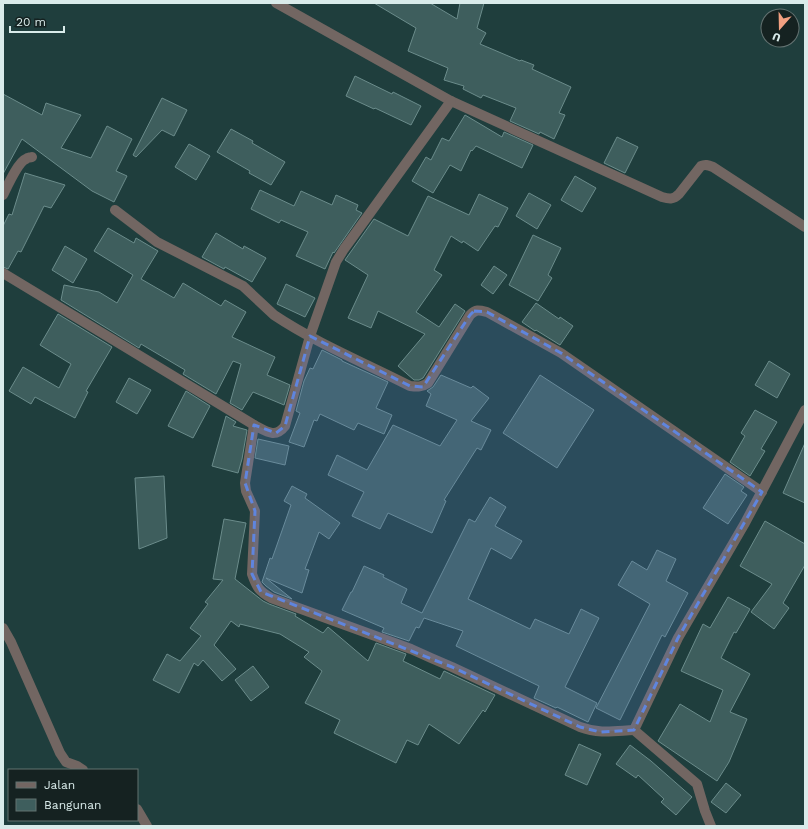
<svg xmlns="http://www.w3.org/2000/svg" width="808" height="829" font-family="'Work Sans',sans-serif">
	<rect width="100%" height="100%" fill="#1f3e3d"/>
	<g fill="#3e5e5d" stroke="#6b8c8b">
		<polygon points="374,3 430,3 457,19 460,3 484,3 477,28 486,33 480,44 520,61 521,60 534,65 532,69 571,87 559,113 565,115 554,139 540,132 539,134 510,121 516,108 483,95 481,98 463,89 464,86 444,80 448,68 408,51 416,28"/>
		<polygon points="355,76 392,94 393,92 421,106 411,125 375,108 374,109 346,96"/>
		<polygon points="3,94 42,115 46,103 81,115 61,148 91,158 107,126 132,139 116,171 127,176 114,202 92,191 22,139 3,174"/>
		<polygon points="162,98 187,110 174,136 162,130 136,157 133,155"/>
		<polygon points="465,115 502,137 504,132 533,145 522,168 476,146 472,151 471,150 461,171 450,165 433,193 412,181 426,157 431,160 442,138 449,141"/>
		<polygon points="231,129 253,141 252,143 285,162 271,185 249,173 250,171 217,152"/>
		<polygon points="617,137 638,147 625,173 604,163"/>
		<polygon points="189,144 210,156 196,180 175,167"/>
		<polygon points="25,173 65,185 51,208 44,206 21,252 18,251 8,269 3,267 3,226 9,214 12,215"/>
		<polygon points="575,176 596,188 582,212 561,200"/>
		<polygon points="260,190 294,206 301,191 332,205 336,195 358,205 356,210 362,213 334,253 333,252 325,269 296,256 308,232 281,220 279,223 251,209"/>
		<polygon points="529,193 551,205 537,229 516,216"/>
		<polygon points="479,194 508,208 498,227 495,226 478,251 463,241 462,243 451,236 434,270 442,275 416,312 439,327 455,304 465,311 423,378 419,380 414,380 398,366 425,334 378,311 371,328 348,318 368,275 345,260 374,219 408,236 428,196 469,215"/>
		<polygon points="108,228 134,243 136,238 158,251 141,279 174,298 183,283 221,306 225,300 246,312 232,337 275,357 267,375 290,385 284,405 253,392 242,410 230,403 241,364 233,361 216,394 183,374 185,370 141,344 139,348 61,300 64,285 99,292 117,303 133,275 94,251"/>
		<polygon points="216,233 243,249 244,246 266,258 252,282 225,267 224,269 202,257"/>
		<polygon points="533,235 561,248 548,275 552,278 538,301 509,285"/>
		<polygon points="65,246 87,259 73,283 52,270"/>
		<polygon points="494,266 507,275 493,294 481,285"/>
		<polygon points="286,284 315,298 305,317 277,304"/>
		<polygon points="536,303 559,319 560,317 573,326 560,345 536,330 535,331 522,322"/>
		<polygon points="58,314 112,347 86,391 88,392 75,418 35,397 31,404 9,391 23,367 59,388 71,364 40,345"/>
		<polygon points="322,350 342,360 342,361 388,382 376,408 392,415 384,434 358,423 354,430 320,414 317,421 314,420 304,447 289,442 300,413 296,411 304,381 310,368 313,369"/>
		<polygon points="769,361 790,374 777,398 755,385"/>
		<polygon points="441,375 471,388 473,386 489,398 471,421 491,430 481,450 477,448 444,500 446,501 432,533 388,513 380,529 352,516 364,492 328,475 337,455 367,470 393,425 440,446 457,420 426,406 431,394 427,391 433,387"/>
		<polygon points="540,375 594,410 557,468 503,433"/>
		<polygon points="129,378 151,390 137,414 116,402"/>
		<polygon points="186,391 210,406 193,438 168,426"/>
		<polygon points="755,410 777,422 761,449 765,451 750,476 730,462 745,436 741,433"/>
		<polygon points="226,416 236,422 233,426 247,430 242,459 238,473 212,466"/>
		<polygon points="258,439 289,446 285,465 255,458"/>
		<polygon points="805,443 805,503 783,493"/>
		<polygon points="725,474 744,487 741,491 747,495 728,524 703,508"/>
		<polygon points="164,476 167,538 139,549 135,478"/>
		<polygon points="292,486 307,494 305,498 340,523 329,539 319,532 305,569 309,570 302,593 266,578 292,599 274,592 266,586 262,582 270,558 272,559 291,505 284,501"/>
		<polygon points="490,497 506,507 495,526 522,541 511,559 491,548 468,599 530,629 535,619 569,634 581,609 599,618 565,687 597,703 588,722 557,707 556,708 534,698 539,686 456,646 463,631 424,618 419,628 416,627 409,641 382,632 384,628 342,610 351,592 352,592 364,566 384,575 383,577 407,589 401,603 422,613 469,519 475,522"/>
		<polygon points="224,519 246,523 235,579 263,601 269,604 296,614 295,616 323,633 328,627 368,661 376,643 406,654 403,661 440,679 444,671 495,695 485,712 483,710 459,744 429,724 418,745 407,740 396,763 334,733 340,720 305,703 322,671 304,657 309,652 280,634 240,624 239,627 231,621 214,645 236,669 222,681 203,660 198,666 194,663 179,693 153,680 167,654 180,661 201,636 190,628 208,604 205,602 223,580 213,579"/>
		<polygon points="765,521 805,544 805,565 783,603 789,608 774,629 751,612 772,584 740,566"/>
		<polygon points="657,550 676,559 666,581 688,593 665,637 662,635 620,720 596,708 650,604 618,585 632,561 647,570"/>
		<polygon points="728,597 750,609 736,633 734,632 721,658 750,674 730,712 747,719 729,762 717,781 658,741 680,704 710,722 723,690 681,671 703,624 710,628"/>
		<polygon points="253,666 269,687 251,701 235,680"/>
		<polygon points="579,744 601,754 587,785 565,775"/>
		<polygon points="630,745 651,761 692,797 676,815 661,802 664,799 638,775 636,778 616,764"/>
		<polygon points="726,783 741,795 726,813 711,802"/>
	</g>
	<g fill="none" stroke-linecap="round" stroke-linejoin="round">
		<g stroke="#726662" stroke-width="10">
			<path d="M276 3 451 101 662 197C669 199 673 200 679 194L701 166C705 164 708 165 713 167L805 227"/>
			<path d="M3 195C7 187 18 162 26 159 28 157 29 158 32 157"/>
			<path d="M115 210 157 242 243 286 274 315C316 343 365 363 410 386 418 387 422 387 428 383L470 315C476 309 479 310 487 312L561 353 762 492"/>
			<path d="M3 273 254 425C266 431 275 439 285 426L310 336 336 262 344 249 451 101"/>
			<path d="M254 425 245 483 246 491 255 511 252 574C257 588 259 591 271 598L411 649 431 658 452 667 580 727C599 734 614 731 634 730"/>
			<polyline points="3,628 11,642 60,753 66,762 77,766 83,770"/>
			<polyline points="137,809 147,826"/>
			<polyline points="711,826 705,811 697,784 634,730 678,638 745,523 805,410"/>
		</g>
	</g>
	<path fill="#5f85de" fill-opacity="0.2" stroke="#5f85de" stroke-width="3" stroke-dasharray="8 5" stroke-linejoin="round" d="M474 311 487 312 561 353 762 492 678 638 634 730 600 732 580 727 452 667 261 592 252 574 255 511 245 483 254 425 276 433 285 426 310 336 410 386 423 387 470 315Z"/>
	<rect width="808" height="829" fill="none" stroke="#d9ebea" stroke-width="8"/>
	<rect x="8" y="769" width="130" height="52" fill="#152221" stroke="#637271"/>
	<rect x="16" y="782" width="20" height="6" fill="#726662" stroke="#637271"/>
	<text x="44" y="789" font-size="12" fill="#d9ebea">Jalan</text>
	<rect x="16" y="799" width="20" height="12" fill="#3e5e5d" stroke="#637271"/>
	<text x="44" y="809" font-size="12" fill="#d9ebea">Bangunan</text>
	<g transform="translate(780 28) rotate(200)"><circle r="19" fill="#152221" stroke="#637271"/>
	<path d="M0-3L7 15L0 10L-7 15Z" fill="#f2a081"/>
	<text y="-6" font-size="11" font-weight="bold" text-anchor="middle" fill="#d9ebea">U</text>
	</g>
	<path d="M10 26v6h54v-6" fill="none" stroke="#d9ebea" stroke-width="2"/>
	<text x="16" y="26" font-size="12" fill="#d9ebea" stroke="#152221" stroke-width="3" paint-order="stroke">20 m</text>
</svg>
